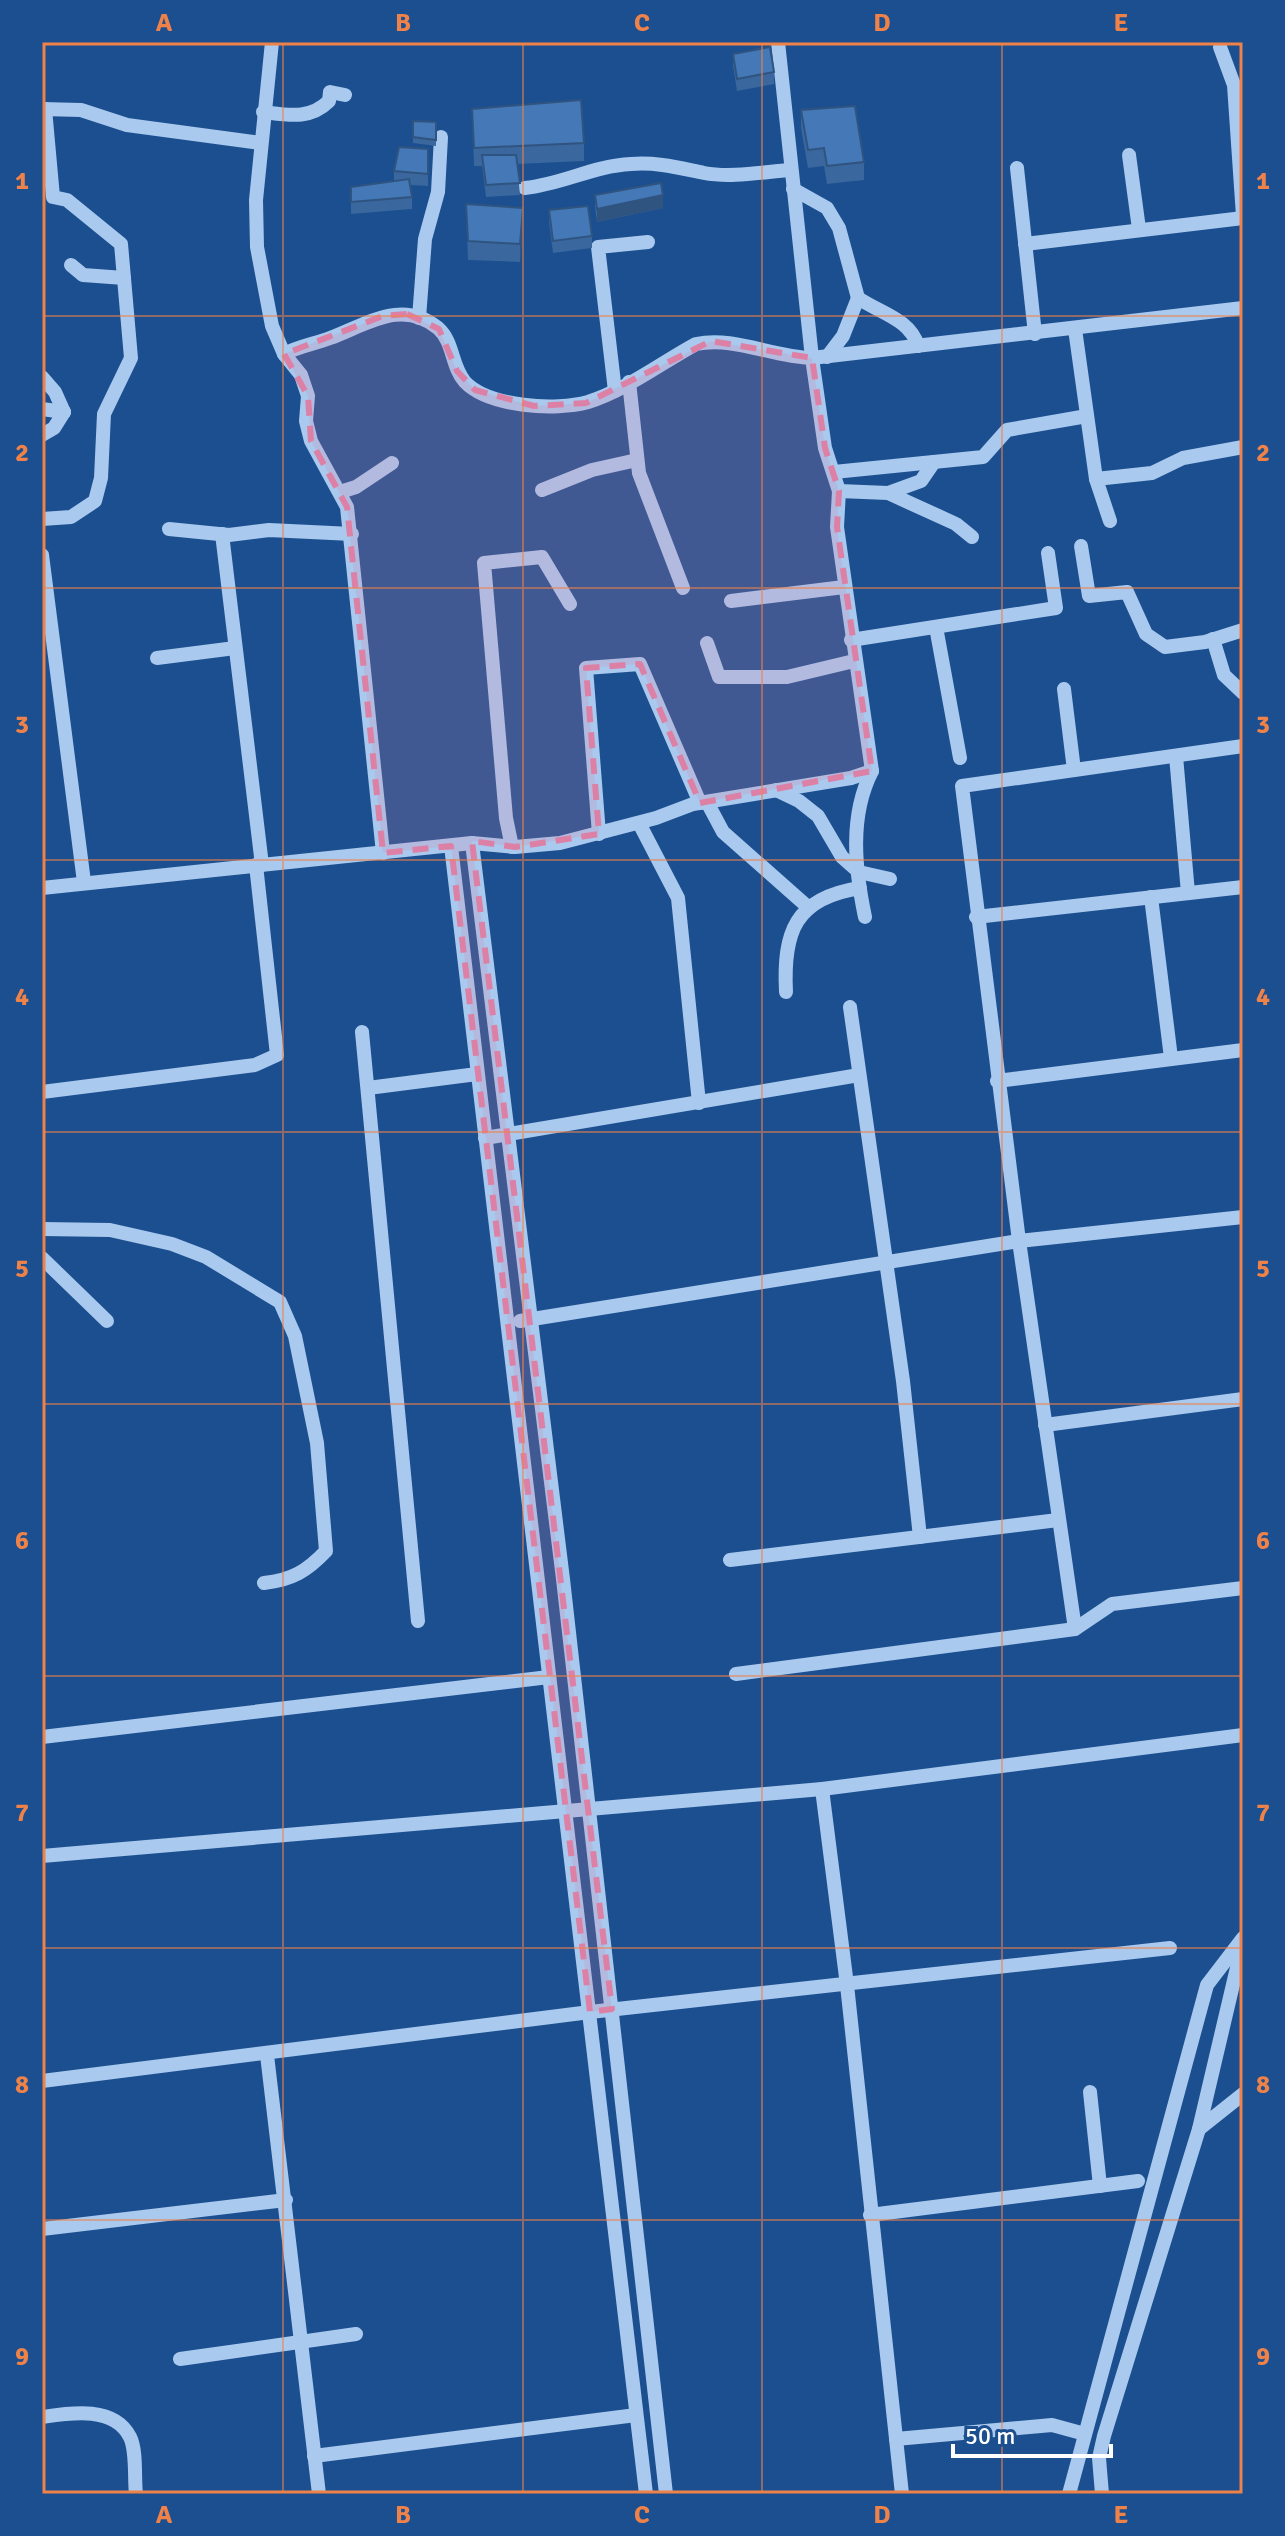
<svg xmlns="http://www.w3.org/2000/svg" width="1285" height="2536" font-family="Signika,sans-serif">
	<rect width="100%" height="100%" fill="#1b4f8f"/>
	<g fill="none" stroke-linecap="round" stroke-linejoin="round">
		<g stroke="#a9c9ee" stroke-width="14">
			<polyline points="272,42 256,200 257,247 272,326 284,354 301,375 308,396 306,421 311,441 347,507 383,853"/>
			<polyline points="778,42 812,358 1243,308"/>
			<polyline points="1220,47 1234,85 1243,216"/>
			<polyline points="42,109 81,110 127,125 261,143"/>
			<path d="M263 112C288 115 310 120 329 101L330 92 345 95"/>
			<polyline points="1129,155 1139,229"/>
			<polyline points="1017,168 1035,334"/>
			<path d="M525 188C563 184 593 166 631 164 658 162 679 168 704 173 731 178 763 172 790 170"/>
			<path d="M793 189 827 208 839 228 858 298C880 313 910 319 918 346"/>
			<polyline points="1025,244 1243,218"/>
			<polyline points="71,265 83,275 124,278"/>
			<polyline points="419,318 425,239 438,192 441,137"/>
			<polyline points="1075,329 1096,479"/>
			<path d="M284 354C299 346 314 344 330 338 366 325 402 298 438 328 454 342 451 366 465 382 489 407 556 411 588 402 626 390 661 363 696 344 734 336 772 357 812 358L825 448 839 491 837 527 872 771C849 816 855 869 865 917"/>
			<polyline points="827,357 843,336 858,298"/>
			<polyline points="42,377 55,392 64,412"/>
			<polyline points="629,382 639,473 683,588"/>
			<polyline points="615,391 598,247 648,242"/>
			<polyline points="42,409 64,412"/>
			<polyline points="42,435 54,428 64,412"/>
			<polyline points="834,472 983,457 1007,430 1087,416"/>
			<polyline points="542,490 592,470 637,460"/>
			<polyline points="839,491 888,493 956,524 972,537"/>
			<polyline points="340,492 356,487 392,463"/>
			<polyline points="888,493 921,481 934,462"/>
			<polyline points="42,519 71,517 95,501 101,478 104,414 131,358 121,244 67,200 53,197 45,109"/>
			<polyline points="1110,521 1096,479 1152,473 1183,458 1243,447"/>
			<polyline points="169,529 229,535 269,530 352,534"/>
			<polyline points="222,534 262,865"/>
			<polyline points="1081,546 1089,596 1127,592 1146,634 1165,647 1205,642 1243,630"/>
			<polyline points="42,555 84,882"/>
			<polyline points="731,601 844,587"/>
			<polyline points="936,627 960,758"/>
			<polyline points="1213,639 1224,675 1243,693"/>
			<polyline points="851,640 1056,608 1048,553"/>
			<polyline points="707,643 719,677 787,677 854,661"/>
			<polyline points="157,658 235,648"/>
			<polyline points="1064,689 1074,770"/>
			<polyline points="1176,756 1188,893"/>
			<polyline points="776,790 799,801 818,816 842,857 859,872 890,879"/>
			<polyline points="707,802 723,832 809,908"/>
			<polyline points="639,823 678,898 699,1103"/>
			<polyline points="599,834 586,668 640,664 700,803"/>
			<polyline points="472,843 515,847 560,843 656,818 693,804 851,778 872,771"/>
			<polyline points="451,846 646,2494"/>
			<polyline points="512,847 506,818 484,563 542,557 570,604"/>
			<polyline points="42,888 472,843 563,1579 666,2494"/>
			<polyline points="1151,897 1171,1058"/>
			<polyline points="976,917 1243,887"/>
			<path d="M786 992C783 932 795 898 860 888"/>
			<polyline points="850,1007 903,1381 920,1537"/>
			<polyline points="362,1032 418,1621"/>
			<polyline points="997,1081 1243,1050"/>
			<polyline points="368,1088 477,1074"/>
			<polyline points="42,1092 255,1065 277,1055 256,865"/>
			<polyline points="485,1138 859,1075"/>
			<path d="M42 1229 110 1230 172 1244 206 1257 280 1302 295 1336 317 1443 326 1551C307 1571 292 1580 264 1583"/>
			<polyline points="42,1258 107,1321"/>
			<polyline points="520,1321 1019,1241 1243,1217"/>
			<polyline points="1045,1425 1243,1399"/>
			<polyline points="730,1560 1058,1520"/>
			<polyline points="1075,1629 1112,1604 1243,1588"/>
			<polyline points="736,1674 1075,1629 1019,1241 962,786 1243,746"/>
			<polyline points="42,1737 549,1677"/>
			<polyline points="822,1789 847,1985 902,2494"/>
			<polyline points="42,1856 822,1789 1243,1735"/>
			<polyline points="1243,1942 1199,2129 1243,2094"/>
			<polyline points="267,2055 319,2494"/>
			<polyline points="42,2081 590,2012 1170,1948"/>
			<polyline points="1090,2092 1100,2186"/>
			<polyline points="870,2215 1138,2181"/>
			<polyline points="42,2229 286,2200"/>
			<polyline points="180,2359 356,2334"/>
			<path d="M42 2417C69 2413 114 2405 130 2437 137 2451 134 2478 136 2494"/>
			<polyline points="896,2439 1052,2425 1085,2434"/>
			<polyline points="314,2456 636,2415"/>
			<polyline points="1069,2494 1207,1985 1243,1938"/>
			<polyline points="1102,2494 1099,2458 1104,2436 1199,2129"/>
		</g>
	</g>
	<g fill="#3a679d">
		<polygon points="733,54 774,72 774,84 737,91 733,66"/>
		<polygon points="472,109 584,143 584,161 517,164 520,195 486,197 482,166 474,166"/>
		<polygon points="801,110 864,162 864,180 827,184 824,166 808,168 801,128"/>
		<polygon points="413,121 436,122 436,146 413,143"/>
		<polygon points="428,149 428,186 410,185 412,197 412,209 351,214 351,187 394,181 394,171"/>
		<polygon points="595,195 663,208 597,222 595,207"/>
		<polygon points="466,204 523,226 520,262 468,260"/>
		<polygon points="549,210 592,236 592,248 553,253 549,222"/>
	</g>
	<g fill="#305480">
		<polygon points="663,195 663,208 597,222 597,209"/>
		<polygon points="523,208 523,226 520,262 520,244"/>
	</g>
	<g fill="#4478b7" stroke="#305480" stroke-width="2">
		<polygon points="770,47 774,72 737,79 733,54"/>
		<polygon points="581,100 584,143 474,148 472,109"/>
		<polygon points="855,106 864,162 827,166 824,148 808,150 801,110"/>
		<polygon points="413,121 436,122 436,140 413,137"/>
		<polygon points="399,147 428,149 428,174 394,171"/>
		<polygon points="482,155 516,155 520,183 486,185"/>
		<polygon points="409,179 412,197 351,202 351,187"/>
		<polygon points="661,183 663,195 597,209 595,195"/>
		<polygon points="466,204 523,208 520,244 468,241"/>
		<polygon points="588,206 592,236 553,241 549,210"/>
	</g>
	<path fill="#dd80a5" fill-opacity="0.2" stroke="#dd80a5" stroke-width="6" stroke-dasharray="16 10" stroke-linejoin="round" d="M407 314 439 329 457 371 475 390 534 406 586 403 711 341 812 358 825 448 839 491 837 527 872 771 700 803 640 664 586 668 599 834 515 847 472 841 612 2009 590 2012 451 846 383 853 347 507 311 441 308 396 284 354 383 316Z"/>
	<path fill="none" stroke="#ee8249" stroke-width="2" stroke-opacity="0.55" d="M283 42V2494M523 42V2494M762 42V2494M1002 42V2494M42 316H1243M42 588H1243M42 860H1243M42 1132H1243M42 1404H1243M42 1676H1243M42 1948H1243M42 2220H1243"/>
	<rect width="1285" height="2536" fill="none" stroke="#1b4f8f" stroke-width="88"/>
	<path d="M953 2444v12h158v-12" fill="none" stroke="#ffffff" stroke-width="4"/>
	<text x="965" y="2444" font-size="24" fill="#ffffff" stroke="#1b4f8f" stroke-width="6" paint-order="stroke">50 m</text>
	<rect x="44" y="44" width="1197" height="2448" fill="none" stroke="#ee8249" stroke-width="3"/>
	<g font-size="26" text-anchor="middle" font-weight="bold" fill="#ee8249">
		<text x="164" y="31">A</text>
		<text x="403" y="31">B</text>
		<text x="642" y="31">C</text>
		<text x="882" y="31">D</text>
		<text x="1121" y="31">E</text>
		<text x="22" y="189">1</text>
		<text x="1263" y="189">1</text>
		<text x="22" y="461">2</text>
		<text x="1263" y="461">2</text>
		<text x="22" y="733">3</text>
		<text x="1263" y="733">3</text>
		<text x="22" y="1005">4</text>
		<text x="1263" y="1005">4</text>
		<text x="22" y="1277">5</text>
		<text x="1263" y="1277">5</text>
		<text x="22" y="1549">6</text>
		<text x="1263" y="1549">6</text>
		<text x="22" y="1821">7</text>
		<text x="1263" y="1821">7</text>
		<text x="22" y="2093">8</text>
		<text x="1263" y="2093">8</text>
		<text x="22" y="2365">9</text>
		<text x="1263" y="2365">9</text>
		<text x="164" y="2523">A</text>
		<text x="403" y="2523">B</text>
		<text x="642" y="2523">C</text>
		<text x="882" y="2523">D</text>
		<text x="1121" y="2523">E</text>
	</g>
</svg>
